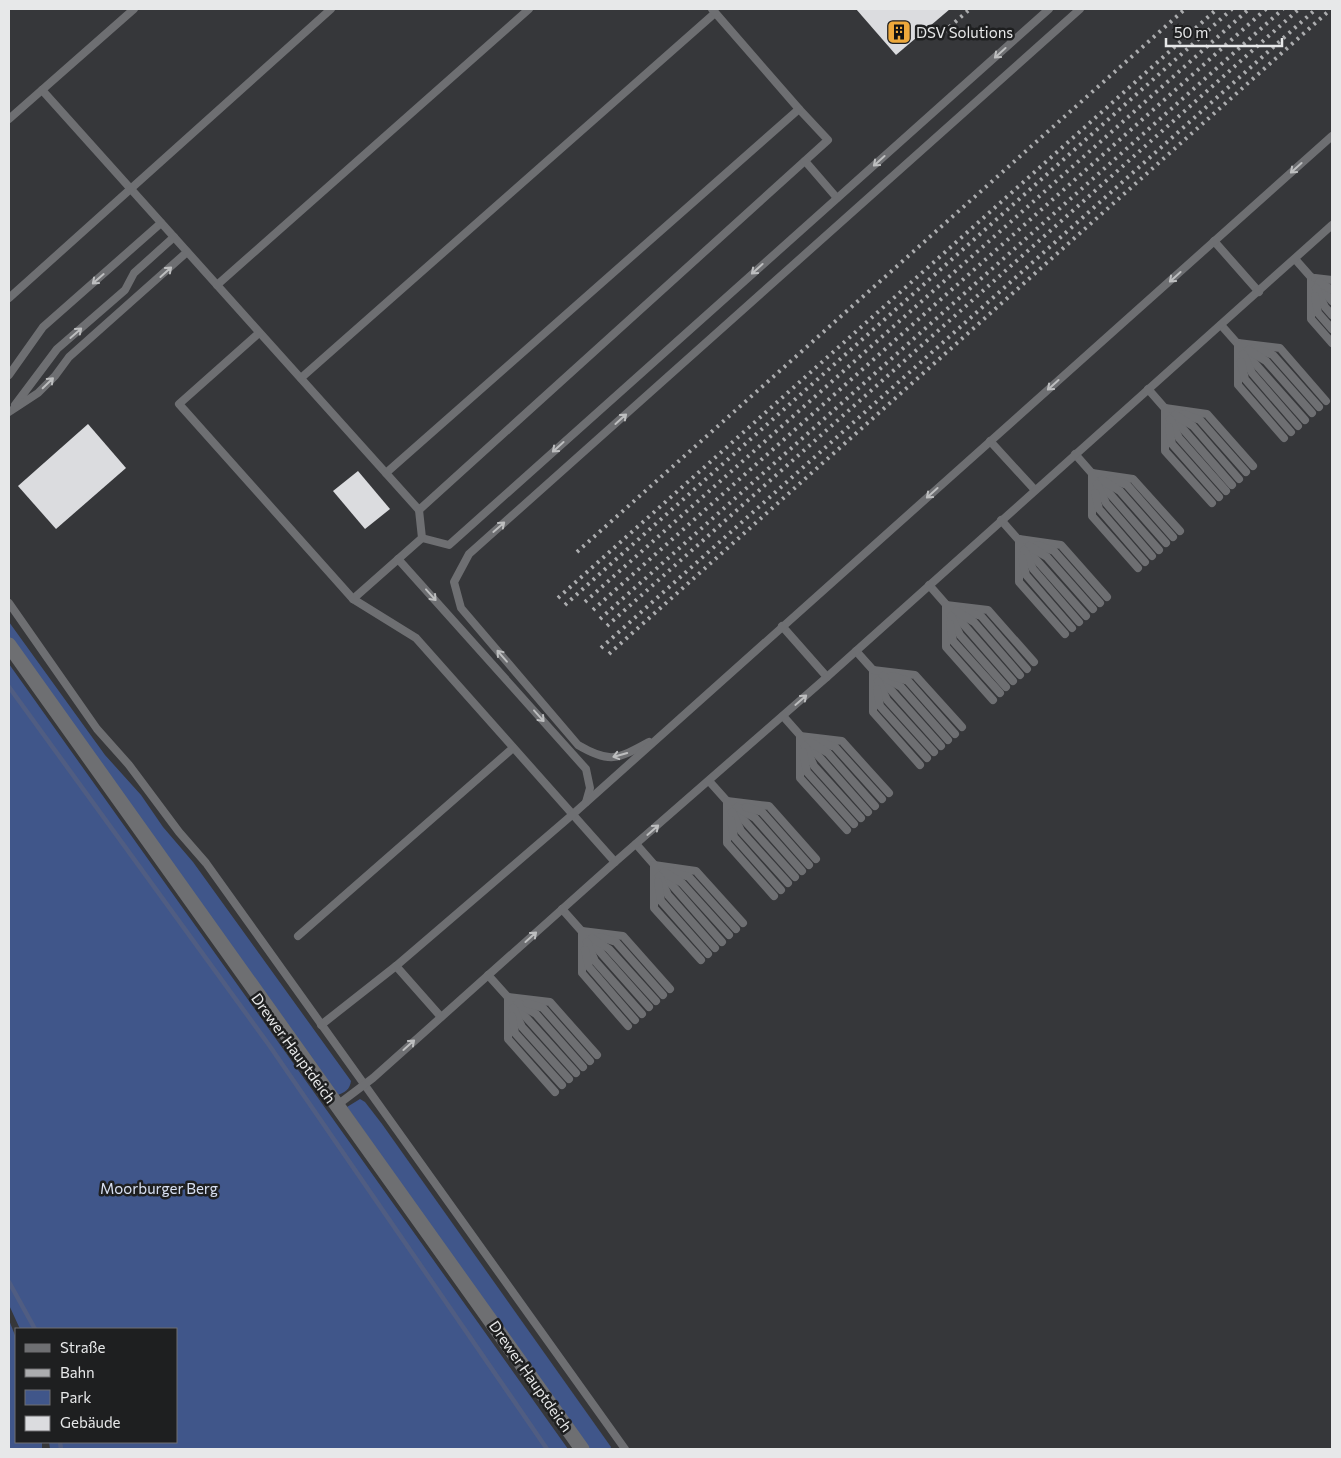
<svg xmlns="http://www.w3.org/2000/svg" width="1341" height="1458" font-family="Commissioner,sans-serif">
	<rect width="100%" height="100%" fill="#36373a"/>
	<g fill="#40568a">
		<path d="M9 622 105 755 141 795 163 827 193 862 351 1081C350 1089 345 1093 337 1095L9 638Z"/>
		<polygon points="9,664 568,1449 50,1449 49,1442 176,1442 176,1329 20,1329 9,1305"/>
		<polygon points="360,1099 365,1102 382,1124 611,1447 610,1449 587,1449 347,1107"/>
		<polygon points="9,1320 16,1338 16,1442 42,1442 42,1449 9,1449"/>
	</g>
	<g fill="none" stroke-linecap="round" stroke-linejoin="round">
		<g stroke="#505d82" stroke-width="4.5">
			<polyline points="9,687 269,1045 547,1449"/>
			<polyline points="9,1282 35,1329"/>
			<polyline points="60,1442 61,1449"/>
		</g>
	</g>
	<g fill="#dbdcdf">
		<polygon points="856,9 950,9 896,55"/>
		<polygon points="88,424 126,468 56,529 18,486"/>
		<polygon points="358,471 390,509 365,529 333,491"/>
	</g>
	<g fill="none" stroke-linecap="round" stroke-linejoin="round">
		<g stroke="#6e6f72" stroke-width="8">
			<polyline points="42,90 419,510 828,140 799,109"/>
			<polyline points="9,119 134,9"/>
			<polyline points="805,161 837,198"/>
			<polyline points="1214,241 1259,292"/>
			<polyline points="1295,259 1332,301"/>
			<polyline points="1311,277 1311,319 1332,343"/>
			<polyline points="1315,278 1332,280"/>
			<polyline points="1319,282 1332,290"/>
			<polyline points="217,285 529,9"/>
			<polyline points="1316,288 1325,307 1332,315"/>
			<polyline points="1315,296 1318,313 1332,329"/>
			<polyline points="9,298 331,9"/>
			<polyline points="1221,325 1305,420"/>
			<polyline points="259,333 179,404 353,599 416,638 615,862"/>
			<polyline points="1238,343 1280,348 1326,401"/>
			<polyline points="1238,343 1238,385 1284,438"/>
			<polyline points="1254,348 1273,355 1319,407"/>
			<polyline points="1248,350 1266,361 1312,413"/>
			<polyline points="1243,354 1252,373 1298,426"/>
			<polyline points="1241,362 1245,379 1291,432"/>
			<polyline points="9,375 43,327 161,223"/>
			<polyline points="301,378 715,13"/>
			<polyline points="1148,389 1232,485"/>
			<polyline points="15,405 57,349 125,290 134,273 174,237"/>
			<polyline points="1165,408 1207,414 1253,466"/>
			<polyline points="1165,408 1165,451 1212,503"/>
			<polyline points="9,412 38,393 55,376 69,357 187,252"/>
			<polyline points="1183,414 1200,420 1246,472"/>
			<polyline points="1175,415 1193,426 1239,479"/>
			<polyline points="1170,419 1179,438 1226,491"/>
			<polyline points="1169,427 1172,444 1219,497"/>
			<polyline points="990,441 1034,489"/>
			<polyline points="1075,454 1159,550"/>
			<polyline points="386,473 799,109 712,9"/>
			<polyline points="1092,473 1133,479 1180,531"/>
			<polyline points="1092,473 1092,516 1138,568"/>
			<polyline points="1110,479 1127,485 1173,537"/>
			<polyline points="1102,480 1120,491 1166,543"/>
			<polyline points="1097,484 1106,503 1152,556"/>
			<polyline points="1095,493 1099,509 1145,562"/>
			<polyline points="1001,520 1086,616"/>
			<polyline points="422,538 449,545 1049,9"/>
			<polyline points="1019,539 1061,545 1107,597"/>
			<polyline points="1019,539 1019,582 1065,634"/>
			<polyline points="1037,545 1054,551 1100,603"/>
			<polyline points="1029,546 1047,557 1093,609"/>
			<polyline points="1024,550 1033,569 1079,622"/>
			<polyline points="1022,558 1026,575 1072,628"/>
			<polyline points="398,559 586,769 590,788 586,802"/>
			<polyline points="929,585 1013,681"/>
			<polyline points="353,599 422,538 419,510"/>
			<polyline points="9,603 97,729 129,765 179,832 206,863 625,1449"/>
			<polyline points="946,605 988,610 1034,662"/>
			<polyline points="946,605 946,647 993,700"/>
			<polyline points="962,610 981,616 1027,669"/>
			<polyline points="956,611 974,622 1020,675"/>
			<polyline points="951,616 960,635 1006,687"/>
			<polyline points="950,624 953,641 1000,693"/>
			<polyline points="782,626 827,677"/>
			<polyline points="856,651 941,746"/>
			<polyline points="873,670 873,712 920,765"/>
			<polyline points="873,670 915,675 962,727"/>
			<polyline points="883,676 901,687 948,740"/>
			<polyline points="892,676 908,681 955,734"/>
			<polyline points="878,681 887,700 934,752"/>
			<polyline points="877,689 880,706 927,758"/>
			<polyline points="783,716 868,812"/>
			<polyline points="800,736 842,741 889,793"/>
			<polyline points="800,736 800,778 847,830"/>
			<polyline points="816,741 835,747 882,799"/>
			<path d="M649 742C618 759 610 764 578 745L461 608 454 582 469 554 1080 9"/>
			<polyline points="810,742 828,753 875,806"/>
			<polyline points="805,746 814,766 861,818"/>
			<polyline points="803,752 807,772 854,824"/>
			<polyline points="709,781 795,877"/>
			<polyline points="727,801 769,806 816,859"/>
			<polyline points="727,801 727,843 774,896"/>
			<polyline points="737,807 755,818 802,871"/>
			<polyline points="746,807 762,812 809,865"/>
			<polyline points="732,812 741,831 788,883"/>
			<polyline points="731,820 734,837 781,890"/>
			<polyline points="636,844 722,942"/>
			<polyline points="654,865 696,871 743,923"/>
			<polyline points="654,865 654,908 701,960"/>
			<polyline points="670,871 689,877 736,929"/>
			<polyline points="664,872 682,883 729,935"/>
			<polyline points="659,876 668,895 715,948"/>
			<polyline points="658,882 661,901 708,954"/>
			<polyline points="562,909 649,1007"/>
			<polyline points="582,931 623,936 670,989"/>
			<polyline points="582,931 582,973 628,1026"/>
			<polyline points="298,936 513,748"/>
			<polyline points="600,937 616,942 663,995"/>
			<polyline points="592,938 609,949 656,1001"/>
			<polyline points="587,942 595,961 642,1014"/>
			<polyline points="585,950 589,967 635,1020"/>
			<polyline points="396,966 441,1017"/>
			<polyline points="488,975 576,1073"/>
			<polyline points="508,997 550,1002 597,1055"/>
			<polyline points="508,997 508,1039 555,1092"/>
			<polyline points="518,1003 536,1014 583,1067"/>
			<polyline points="527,1003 543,1008 590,1061"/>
			<polyline points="513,1008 522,1027 569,1079"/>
			<polyline points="512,1016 515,1033 562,1085"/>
			<polyline points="321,1025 396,966 572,815 1332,136"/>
			<polyline points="336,1106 373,1078 615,862 827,677 1332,225"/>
		</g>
		<polyline stroke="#6e6f72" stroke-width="15" points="9,645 582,1449"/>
		<g stroke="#acadaf" stroke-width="4" stroke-dasharray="2.5 5" stroke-linecap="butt">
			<polyline points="938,37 970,9"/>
			<polyline points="577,552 1185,9"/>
			<polyline points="558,598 1217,9"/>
			<polyline points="585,602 1249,9"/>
			<polyline points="565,605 1232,9"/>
			<polyline points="593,610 1266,9"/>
			<polyline points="600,619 1283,9"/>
			<polyline points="607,626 1299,9"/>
			<polyline points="601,648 1316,9"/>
			<polyline points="609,654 1331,9"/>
		</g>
	</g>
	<defs><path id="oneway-shaft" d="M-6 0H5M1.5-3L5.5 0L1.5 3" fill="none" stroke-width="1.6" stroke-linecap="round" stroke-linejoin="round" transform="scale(1.25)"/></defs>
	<g stroke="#bdbebf">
		<use href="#oneway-shaft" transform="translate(1000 53) rotate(138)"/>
		<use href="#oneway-shaft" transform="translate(879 161) rotate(138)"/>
		<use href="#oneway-shaft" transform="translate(1296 168) rotate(138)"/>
		<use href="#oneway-shaft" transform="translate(757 269) rotate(138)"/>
		<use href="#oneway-shaft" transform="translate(166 272) rotate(-42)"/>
		<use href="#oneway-shaft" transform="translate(1175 277) rotate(138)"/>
		<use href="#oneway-shaft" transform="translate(98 279) rotate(139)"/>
		<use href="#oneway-shaft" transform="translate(76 333) rotate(-41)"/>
		<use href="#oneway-shaft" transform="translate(48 383) rotate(-44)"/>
		<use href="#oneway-shaft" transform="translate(1053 385) rotate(138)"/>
		<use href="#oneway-shaft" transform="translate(621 419) rotate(-42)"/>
		<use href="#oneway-shaft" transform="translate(558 447) rotate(138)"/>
		<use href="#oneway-shaft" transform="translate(932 493) rotate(138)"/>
		<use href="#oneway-shaft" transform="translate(499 527) rotate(-41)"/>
		<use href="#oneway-shaft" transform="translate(431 595) rotate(48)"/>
		<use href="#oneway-shaft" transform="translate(502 656) rotate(-131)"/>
		<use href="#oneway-shaft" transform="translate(801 700) rotate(-41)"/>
		<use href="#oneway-shaft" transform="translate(539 716) rotate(48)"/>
		<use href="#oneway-shaft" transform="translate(620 755) rotate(164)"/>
		<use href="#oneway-shaft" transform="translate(653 830) rotate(-41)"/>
		<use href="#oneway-shaft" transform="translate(531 937) rotate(-42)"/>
		<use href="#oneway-shaft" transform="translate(409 1045) rotate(-42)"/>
	</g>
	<defs>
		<g id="building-square" transform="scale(1.25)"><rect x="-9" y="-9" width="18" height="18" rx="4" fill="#eda83b" stroke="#1e1f20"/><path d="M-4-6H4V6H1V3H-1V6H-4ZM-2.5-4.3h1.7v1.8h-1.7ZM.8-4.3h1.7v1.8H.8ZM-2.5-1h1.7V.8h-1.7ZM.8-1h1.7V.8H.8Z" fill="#111"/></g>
	</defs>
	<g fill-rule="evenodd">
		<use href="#building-square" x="899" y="32"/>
	</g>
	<g text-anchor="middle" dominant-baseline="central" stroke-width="5" stroke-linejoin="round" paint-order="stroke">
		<g font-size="15" fill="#e7e8e9" stroke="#1e1f20" text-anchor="start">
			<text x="916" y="32">DSV Solutions</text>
		</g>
		<g font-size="15" fill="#e7e8e9" stroke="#1e1f20">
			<text transform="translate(294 1048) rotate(54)">Drewer Hauptdeich</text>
			<text transform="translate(531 1376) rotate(55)">Drewer Hauptdeich</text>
		</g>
		<g font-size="15" fill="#d8e0f2" stroke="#1e1f20">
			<text x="159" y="1188">Moorburger Berg</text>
		</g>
	</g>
	<rect width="1341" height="1458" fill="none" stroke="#e7e8e9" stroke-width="20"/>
	<rect x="15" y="1328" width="162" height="115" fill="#1e1f20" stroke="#6e6f70"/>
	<rect x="25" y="1344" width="25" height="8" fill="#6e6f72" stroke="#6e6f70"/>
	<text x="60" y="1353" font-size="15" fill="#e7e8e9">Straße</text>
	<rect x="25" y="1369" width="25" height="8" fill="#acadaf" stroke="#6e6f70"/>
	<text x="60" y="1378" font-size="15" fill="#e7e8e9">Bahn</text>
	<rect x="25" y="1390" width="25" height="15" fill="#40568a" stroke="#6e6f70"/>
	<text x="60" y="1403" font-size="15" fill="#e7e8e9">Park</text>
	<rect x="25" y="1416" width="25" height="15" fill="#dbdcdf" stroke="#6e6f70"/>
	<text x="60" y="1428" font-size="15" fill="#e7e8e9">Gebäude</text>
	<path d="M1166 38v8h116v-8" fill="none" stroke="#e7e8e9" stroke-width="2.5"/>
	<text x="1174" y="38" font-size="15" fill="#e7e8e9" stroke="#1e1f20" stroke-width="4" paint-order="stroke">50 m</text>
</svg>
